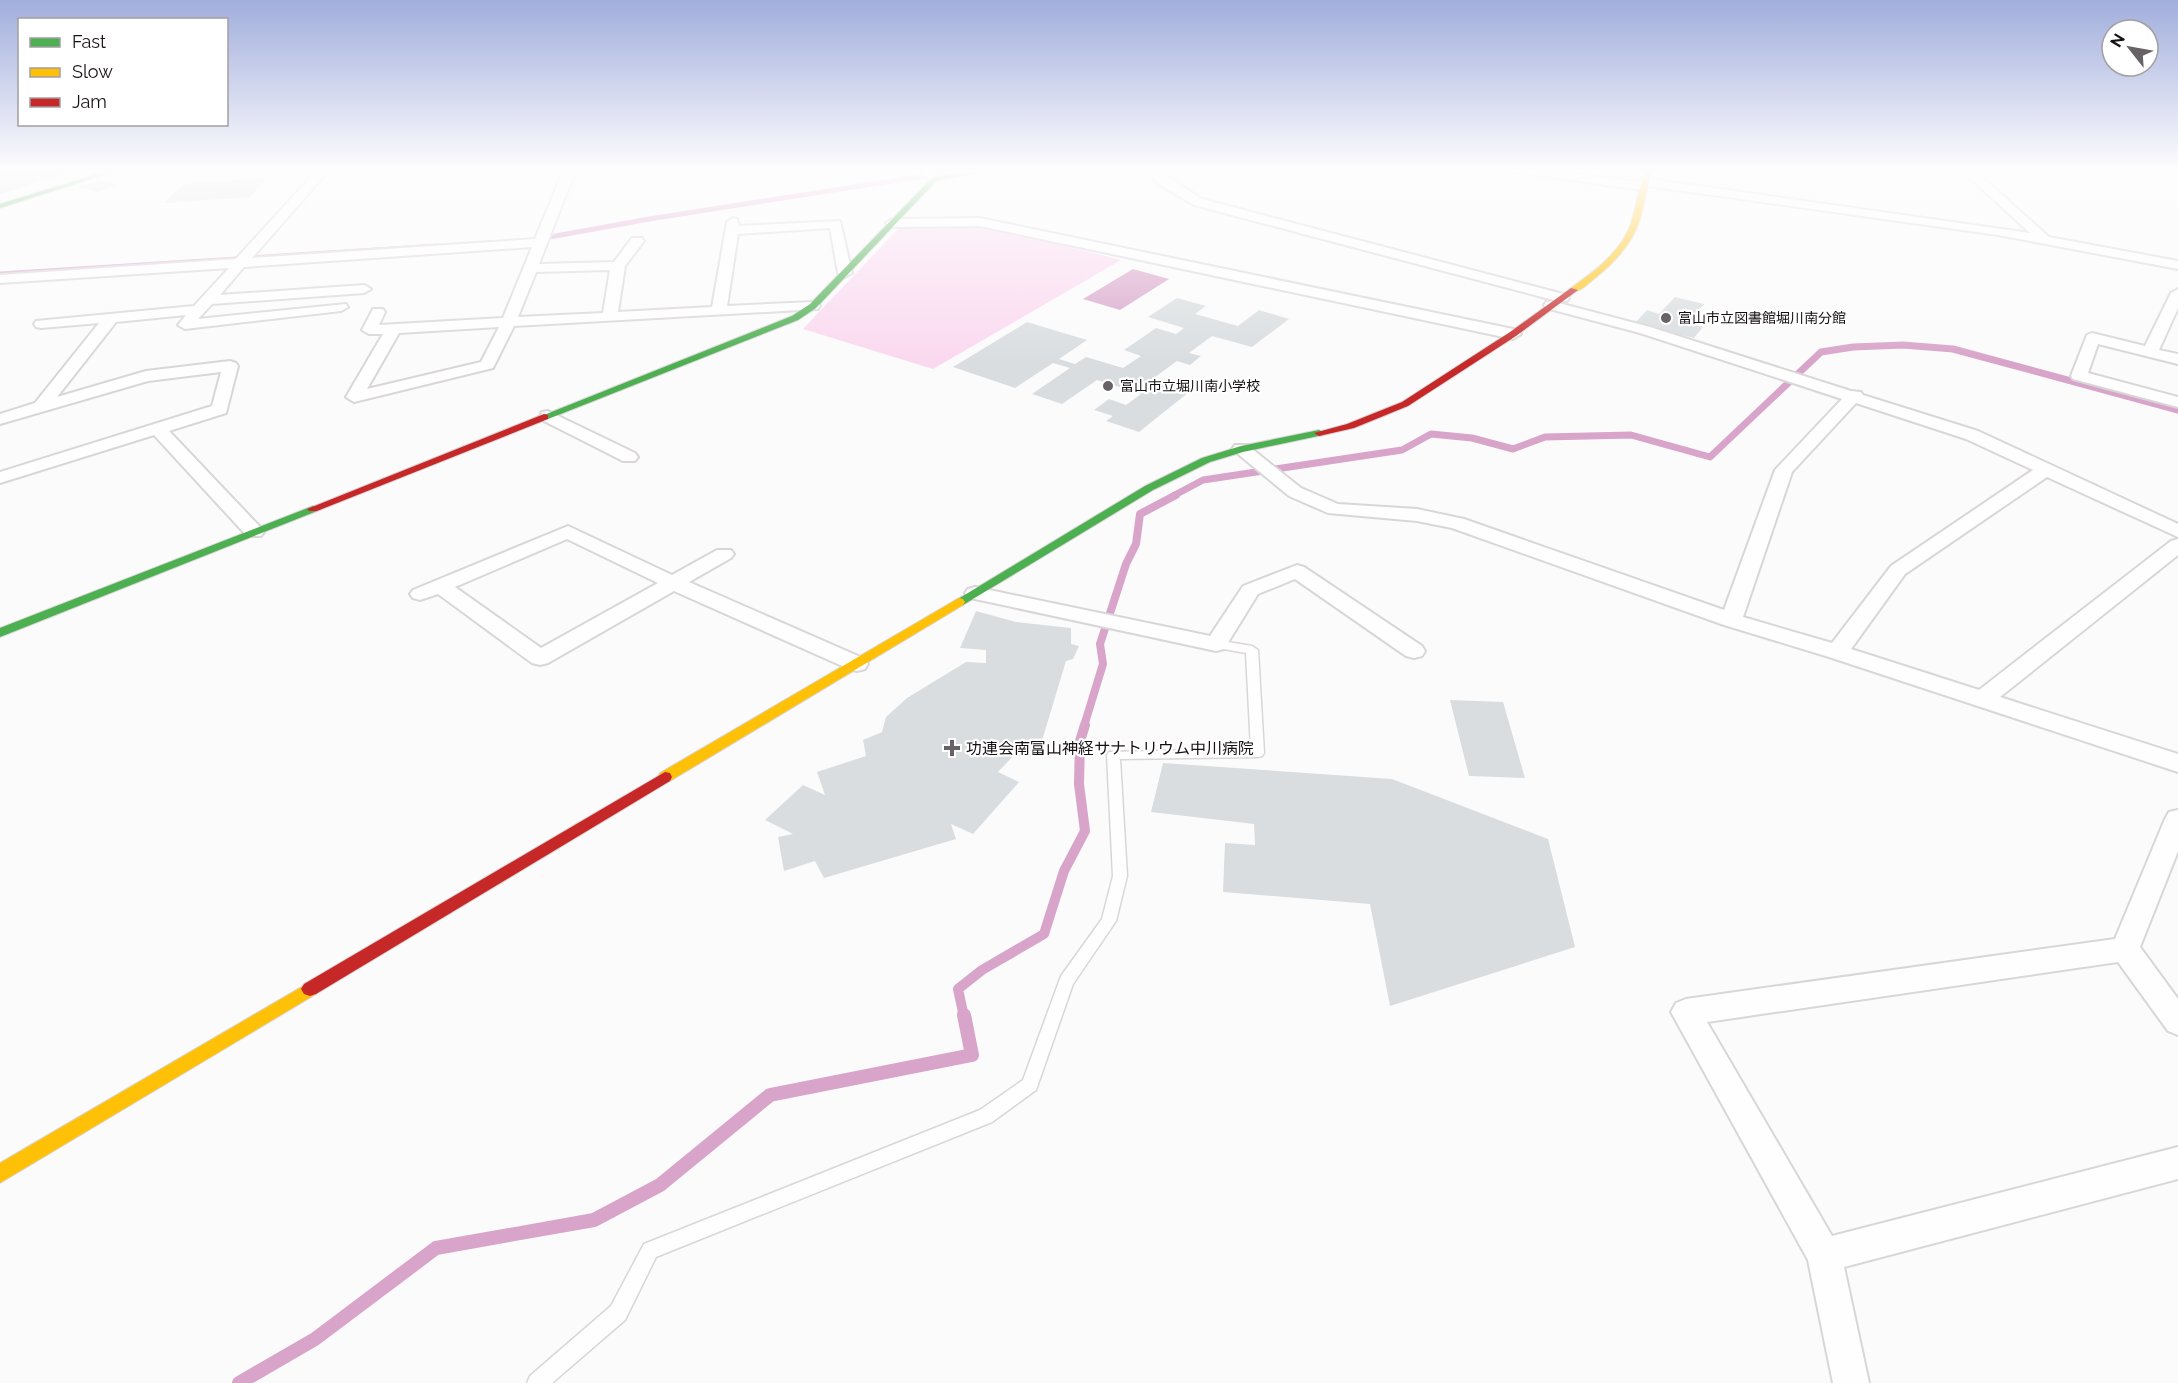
<svg xmlns="http://www.w3.org/2000/svg" width="2178" height="1383" font-family="Raleway,'Noto Sans JP',sans-serif">
	<rect width="100%" height="100%" fill="#fcfbfc"/>
	<polygon fill="#fad8ef" points="981,225 1121,260 933,369 803,329 899,228"/>
	<polygon fill="#d8a4c9" points="1133,269 1169,279 1120,310 1083,299"/>
	<g fill="none" stroke-linecap="round" stroke-linejoin="round">
		<g stroke="#d8a4c9" stroke-width="5">
			<polyline points="539,239 649,219 937,174"/>
			<polyline points="0,274 438,246"/>
		</g>
		<polyline stroke="#d8a4c9" stroke-width="7" points="1173,496 1203,480 1402,450 1431,434 1472,438 1513,449 1545,437 1631,435 1710,457 1821,352 1853,347 1903,345 1953,349 2178,410"/>
		<polyline stroke="#d8a4c9" stroke-width="8" points="1084,726 1103,664 1100,644 1126,564 1136,544 1140,514 1176,495"/>
		<polyline stroke="#d8a4c9" stroke-width="10" points="964,1017 958,989 982,970 1044,934 1064,871 1085,831 1079,784 1080,741 1085,725"/>
		<polyline stroke="#d8a4c9" stroke-width="14" points="239,1383 315,1339 436,1248 594,1220 660,1185 770,1095 972,1055 964,1015"/>
	</g>
	<g fill="#d9dddf">
		<polygon points="22,169 81,169 0,194 0,173"/>
		<polygon points="267,178 250,197 164,203 183,184"/>
		<polygon points="99,181 118,185 97,192 78,187"/>
		<polygon points="1675,297 1704,304 1688,323 1703,327 1694,338 1634,324 1647,310 1659,314"/>
		<polygon points="1177,298 1206,306 1195,314 1238,326 1259,310 1289,319 1252,347 1212,336 1189,353 1201,356 1190,365 1177,361 1151,380 1189,392 1139,432 1106,421 1113,416 1094,410 1109,399 1126,405 1141,394 1097,380 1062,404 1032,394 1070,368 1053,363 1015,388 953,367 1027,322 1087,340 1059,359 1075,364 1086,357 1123,368 1141,356 1124,350 1156,328 1176,334 1184,328 1148,317"/>
		<polygon points="976,611 1016,622 1071,628 1071,644 1079,646 1073,659 1066,661 1037,757 1013,756 998,772 1019,782 973,834 951,824 956,839 824,878 815,861 784,871 778,837 793,834 765,820 803,785 825,795 817,772 866,756 863,740 882,732 886,717 907,698 966,662 986,663 986,650 960,648"/>
		<polygon points="1450,700 1503,702 1525,778 1469,776"/>
		<polygon points="1163,763 1392,779 1548,839 1575,947 1390,1006 1370,904 1223,892 1225,843 1255,845 1254,824 1151,812"/>
	</g>
	<g fill="none" stroke-linecap="round" stroke-linejoin="round">
		<g stroke="#d9d6d8" stroke-width="3">
			<polygon id="lane" points="1216,640 1252,646 1258,650 1264,753 1262,756 1258,757 1120,759 1127,876 1116,921 1073,984 1036,1090 992,1122 656,1257 625,1320 552,1383 527,1383 530,1376 611,1306 644,1244 980,1110 1023,1080 1061,976 1102,919 1113,876 1107,755 1109,752 1251,749 1246,653 1212,647 1210,644"/>
		</g>
		<g stroke="#d9d6d8" stroke-width="4">
			<g id="street">
				<path d="M318 169H330L252 258 535 239 564 169H576L539 264 614 262 632 238H642L644 241 625 266 618 312 712 307 727 222 733 218 737 219 739 226 840 221 852 273 845 277 838 273 830 228 738 234 727 306 813 302 818 303 820 306 818 309 514 326 493 368 354 402 346 397 383 334H369L362 330 373 309H383L385 312 379 325 503 318 532 247 244 267 220 295 364 285 371 289 364 293 212 304 198 319 346 304 348 307 341 311 185 329 178 325 186 315 116 322 57 397 146 371 230 361 236 363 238 366 226 413 169 431 261 528 264 532 261 536H247L154 435 0 483V472L212 406 221 372 148 381 0 424V414L35 403 99 323 41 328 36 327 34 324 36 321 194 306 229 268 0 283V275L236 259ZM610 270 603 313 518 317 536 272ZM499 327 481 362 367 389 399 333Z"/>
				<polygon points="918,169 931,169 941,178 939,180 931,180"/>
				<polygon points="1142,169 1155,169 1202,199 1567,295 1569,298 1567,301 1557,301 1194,205 1162,186"/>
				<polygon points="1508,169 1538,169 1637,182 1643,178 2030,233 1960,169 1973,169 2049,237 2178,261 2178,269 1998,235 1648,186 1642,190 1514,172"/>
				<polygon points="980,218 1513,329 1521,334 1513,339 980,226 892,227 886,223 892,219"/>
				<polygon points="2178,289 2178,308 2159,350 2178,354 2178,364 2098,344 2088,373 2178,397 2178,407 2073,379 2071,376 2087,335 2092,333 2145,346 2171,293"/>
				<path d="M1551 301 1650 327 1851 391 1861 392 1863 395 1978 431 2178 524V537L2047 477 1905 574 1851 649 1979 690 2171 541 2178 539V555L2000 697 2178 754V772L1829 657 1724 625 1452 528 1417 521 1328 513 1289 496 1232 449 1235 445H1247L1301 488 1338 504 1417 509 1464 519 1724 610 1775 470 1842 399 1640 333 1546 308 1544 305 1546 302ZM1856 403 1966 439 2033 470 1891 566 1832 643 1743 617 1792 472Z"/>
				<polygon points="548,411 635,453 638,457 635,461 623,461 542,420 540,416 542,412"/>
				<path d="M568 526 672 575 717 550H731L734 554 731 558 689 582 865 659 868 664 865 669 857 671 849 669 674 591 548 663 540 665 532 663 438 594 420 600 413 598 410 594 413 590ZM567 539 658 583 541 648 455 587Z"/>
				<polygon points="1297,565 1304,567 1422,646 1425,651 1422,656 1414,658 1406,656 1295,579 1258,594 1224,649 1216,651 975,599 968,597 965,593 968,589 975,587 1210,636 1243,586"/>
				<polygon points="2178,810 2178,851 2140,947 2178,999 2178,1035 2168,1031 2118,962 1707,1022 1832,1236 2178,1147 2178,1179 1844,1267 1869,1383 1833,1383 1808,1260 1676,1021 1671,1012 1676,1003 1686,999 2115,939 2165,819 2169,812"/>
			</g>
		</g>
		<g stroke="#d9d6d8" stroke-width="2">
			<g id="fast">
				<polygon points="113,169 122,169 0,208 0,204"/>
				<polygon points="987,169 1003,169 937,180 816,308 798,320 548,419 544,420 539,417 792,316 810,304 933,177"/>
				<polygon points="1319,430 1324,433 1323,435 1243,452 1210,462 1153,490 963,605 959,606 953,602 1145,486 1202,458 1241,446"/>
				<polygon points="313,506 317,507 317,511 0,637 0,628"/>
			</g>
		</g>
		<g stroke="#d9d6d8" stroke-width="2">
			<g id="slow">
				<path d="M1648 169H1654C1646 185 1645 202 1640 219 1633 243 1614 263 1595 278 1588 284 1580 292 1571 292V288C1595 271 1621 252 1631 223 1637 205 1638 186 1648 169Z"/>
				<polygon points="959,598 963,599 965,602 963,605 670,781 660,781 658,777 660,773"/>
				<polygon points="310,982 316,984 319,989 316,994 0,1183 0,1163"/>
			</g>
		</g>
		<g stroke="#d9d6d8" stroke-width="2">
			<g id="jam">
				<polygon points="1571,288 1578,290 1516,336 1408,406 1354,428 1319,436 1314,433 1347,424 1402,402 1510,332"/>
				<polygon points="544,414 548,415 548,419 317,511 309,511 307,509"/>
				<polygon points="665,772 670,773 672,777 670,781 316,994 310,996 304,994 301,989 304,984"/>
			</g>
		</g>
		<use href="#lane" fill="#fffeff" fill-rule="evenodd"/>
		<use href="#street" fill="#fffeff" fill-rule="evenodd"/>
		<use href="#fast" fill="#4caf50" fill-rule="evenodd"/>
		<use href="#slow" fill="#ffc107" fill-rule="evenodd"/>
		<use href="#jam" fill="#c62828" fill-rule="evenodd"/>
	</g>
	<linearGradient id="sky" x2="0" y2="1"><stop stop-color="#a1aedc"/><stop offset="0.47" stop-color="#fefdfe"/><stop offset="1" stop-color="#fefdfe" stop-opacity="0"/></linearGradient>
	<rect width="2178" height="362" fill="url(#sky)"/>
	<g fill="#666265" stroke="#fff" stroke-width="2">
		<circle cx="1666" cy="318" r="6"/>
		<circle cx="1108" cy="386" r="6"/>
		<path d="M949 739h6v6h6v6h-6v6h-6v-6h-6v-6h6z"/>
	</g>
	<g text-anchor="middle" dominant-baseline="central" stroke-width="4.5" stroke-linejoin="round" paint-order="stroke">
		<g font-size="14" fill="#161014" stroke="#fff" text-anchor="start">
			<text x="1678" y="318">富山市立図書館堀川南分館</text>
			<text x="1120" y="386">富山市立堀川南小学校</text>
		</g>
		<g font-size="16" fill="#161014" stroke="#fff" text-anchor="start">
			<text x="966" y="748">功連会南富山神経サナトリウム中川病院</text>
		</g>
	</g>
	<rect x="18" y="18" width="210" height="108" fill="#ffffff" stroke="#a29fa1" stroke-width="1.5"/>
	<rect x="30" y="38" width="30" height="9" fill="#4caf50" stroke="#a29fa1" stroke-width="1.5"/>
	<text x="72" y="48" font-size="18" fill="#161014">Fast</text>
	<rect x="30" y="68" width="30" height="9" fill="#ffc107" stroke="#a29fa1" stroke-width="1.5"/>
	<text x="72" y="78" font-size="18" fill="#161014">Slow</text>
	<rect x="30" y="98" width="30" height="9" fill="#c62828" stroke="#a29fa1" stroke-width="1.5"/>
	<text x="72" y="108" font-size="18" fill="#161014">Jam</text>
	<g transform="translate(2130 48) rotate(301)"><circle r="28" fill="#ffffff" stroke="#a29fa1" stroke-width="1.5"/>
	<path d="M0-4.5L10 22L0 15L-10 22Z" fill="#666265"/>
	<text y="-9" font-size="16" font-weight="bold" text-anchor="middle" fill="#161014">N</text>
	</g>
</svg>
